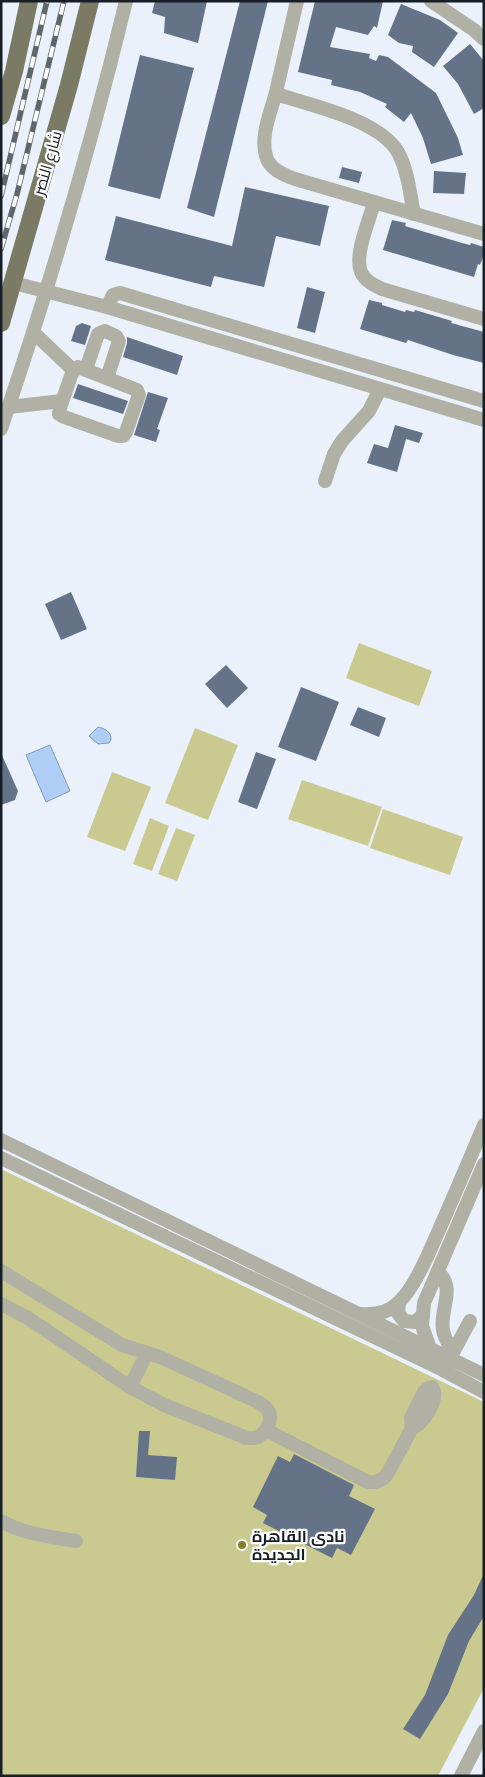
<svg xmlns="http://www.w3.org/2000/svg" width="485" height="1777" font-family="'Open Sans',Cairo,sans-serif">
	<rect width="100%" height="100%" fill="#eaf1fa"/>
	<g fill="#cac990">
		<polygon points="359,643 432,671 419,706 346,678"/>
		<polygon points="195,728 238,745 208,820 165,803"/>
		<polygon points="112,772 151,787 125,851 87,837"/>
		<polygon points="302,780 382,807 368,846 288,819"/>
		<polygon points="383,809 463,837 450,875 370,848"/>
		<polygon points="150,818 169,826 152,871 133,864"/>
		<polygon points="176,828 195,835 177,881 158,874"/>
		<polygon points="1,1169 484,1402 484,1688 438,1776 1,1776"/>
	</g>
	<g fill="#b0cdf6" stroke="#8298b8">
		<path d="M98 727C105 728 112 733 111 740L109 743 98 744 89 736Z"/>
		<polygon points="50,745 70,791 46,802 26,755"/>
	</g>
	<g fill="#647387">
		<polygon points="155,1 207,1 198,43 164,33 165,17 152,13"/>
		<polygon points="240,1 268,1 214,217 187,208"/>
		<polygon points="315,1 383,1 377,28 374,26 368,35 336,27 330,47 370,54 369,58 376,61 379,55 388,57 436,93 458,138 463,155 431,164 423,138 411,113 404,122 385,107 387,104 360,92 331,85 332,80 298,72"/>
		<polygon points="401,4 440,20 458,33 434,67 412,52 413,46 399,43 388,35"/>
		<polygon points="470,44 484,61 484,108 474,114 458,84 443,66"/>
		<polygon points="140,55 194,68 160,199 108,186"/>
		<polygon points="342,167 362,172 359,183 339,178"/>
		<polygon points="434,171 466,173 464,194 433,193"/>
		<polygon points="245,187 329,206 320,246 276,236 264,287 214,276 211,287 105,260 116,216 232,246"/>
		<polygon points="392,220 406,223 405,226 462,243 470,245 471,243 484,247 484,254 480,265 478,264 474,277 383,250"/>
		<polygon points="307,287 325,292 315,333 297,328"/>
		<polygon points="369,300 382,303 382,305 405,312 406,310 414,312 415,310 452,321 451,323 484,332 484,363 453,355 408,340 406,343 360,329"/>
		<polygon points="82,323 91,326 85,345 71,341 76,326"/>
		<polygon points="127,337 183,356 177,375 123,357 127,343"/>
		<polygon points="78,384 128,401 123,414 73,398"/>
		<polygon points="148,392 168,398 157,429 160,430 156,442 134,435"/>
		<polygon points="395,425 423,433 419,443 406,439 397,472 367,463 374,444 388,448"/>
		<polygon points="71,592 87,629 61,640 45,604"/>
		<polygon points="226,665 248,688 227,708 205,684"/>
		<polygon points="301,687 339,702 316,761 278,747"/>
		<polygon points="358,707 386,718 379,737 350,725"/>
		<polygon points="256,752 276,759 257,809 238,802"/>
		<polygon points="1,753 18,791 15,800 1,805"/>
		<polygon points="139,1431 150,1431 148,1455 177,1457 175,1480 136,1477"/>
		<polygon points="294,1454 354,1485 349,1496 375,1509 351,1555 337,1548 332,1558 263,1523 267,1515 253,1507 278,1456 290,1462"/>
		<polygon points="484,1573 484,1616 469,1641 448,1694 420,1739 403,1729 425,1695 448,1635 474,1595"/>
	</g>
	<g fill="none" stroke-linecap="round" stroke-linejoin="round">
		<g stroke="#b0b0a4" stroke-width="14">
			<path d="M297 1C290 31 283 62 276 92 271 112 260 135 266 156 269 169 284 175 295 179L484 234"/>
			<polyline points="431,1 474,30 484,39"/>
			<path d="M276 94C310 105 382 120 399 154 408 172 410 194 414 214"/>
			<path d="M374 203C369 221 354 255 361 272 365 281 374 285 382 289L484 319"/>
			<polyline points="14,283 107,307 484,420"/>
			<polyline points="107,307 113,295 120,293 484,401"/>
			<polyline points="34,333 73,370"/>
			<polygon points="78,367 137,390 139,395 126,432 123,436 118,436 64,417 59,414 60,408 72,373"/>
			<polyline points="86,369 98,334 105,331 116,336 119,341 107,378"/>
			<polyline points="9,407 62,401"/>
			<path d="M1 429C49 288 91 146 126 1"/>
			<polyline points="325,481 334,454 342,441 369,411 380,389"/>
			<polyline points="1,1140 484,1375"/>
			<polyline points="1,1158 441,1369 484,1392"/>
			<path d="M1 1271 122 1345 160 1357 254 1400C258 1402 264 1405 267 1409 275 1418 266 1435 255 1438 252 1438 249 1438 247 1438L164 1405 130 1387 28 1318 1 1304"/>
			<path d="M439 1273C456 1289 439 1311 443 1330 444 1338 449 1345 453 1352"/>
			<polyline points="399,1303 398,1313 404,1321 415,1322 423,1315"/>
			<path d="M360 1314C373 1315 389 1313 399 1302 414 1288 427 1258 435 1239 452 1201 468 1163 484 1125"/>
			<polyline points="431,1351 422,1326 424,1303 484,1164"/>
			<polyline points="450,1358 470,1321"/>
			<polyline points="130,1387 147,1353"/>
			<path d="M266 1430 368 1482H376L384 1478 389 1471 412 1428 411 1418 424 1392 427 1389 432 1387C440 1398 423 1425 412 1428"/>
			<path d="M1 1521C23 1534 51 1537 76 1541"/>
			<polyline points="461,1776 484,1731"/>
		</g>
		<g stroke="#7a7a65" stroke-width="18">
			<polyline points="1,116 14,71 29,1"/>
			<polyline points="1,323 69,85 90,1"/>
		</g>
		<g stroke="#5f666e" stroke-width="5.5">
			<g id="rail">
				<polyline points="1,196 47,1"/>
				<polyline points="1,249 17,194 64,1"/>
			</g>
		</g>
		<use href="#rail" stroke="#fefefe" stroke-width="4" stroke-dasharray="11" stroke-linecap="butt"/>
	</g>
	<circle fill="#848028" stroke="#fefefe" stroke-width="2" cx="242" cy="1545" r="5"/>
	<g text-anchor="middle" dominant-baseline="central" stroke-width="4.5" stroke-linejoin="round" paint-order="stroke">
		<g font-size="16" fill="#181e26" stroke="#fefefe">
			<text transform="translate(47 163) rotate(-74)">شارع النصر</text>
		</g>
		<g font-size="16" font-weight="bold" fill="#181e26" stroke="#fefefe" text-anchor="start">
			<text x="252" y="1536">نادى القاهرة<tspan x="252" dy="18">الجديدة</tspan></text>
		</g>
	</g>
	<rect width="485" height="1777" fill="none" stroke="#181e26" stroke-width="5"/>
</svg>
